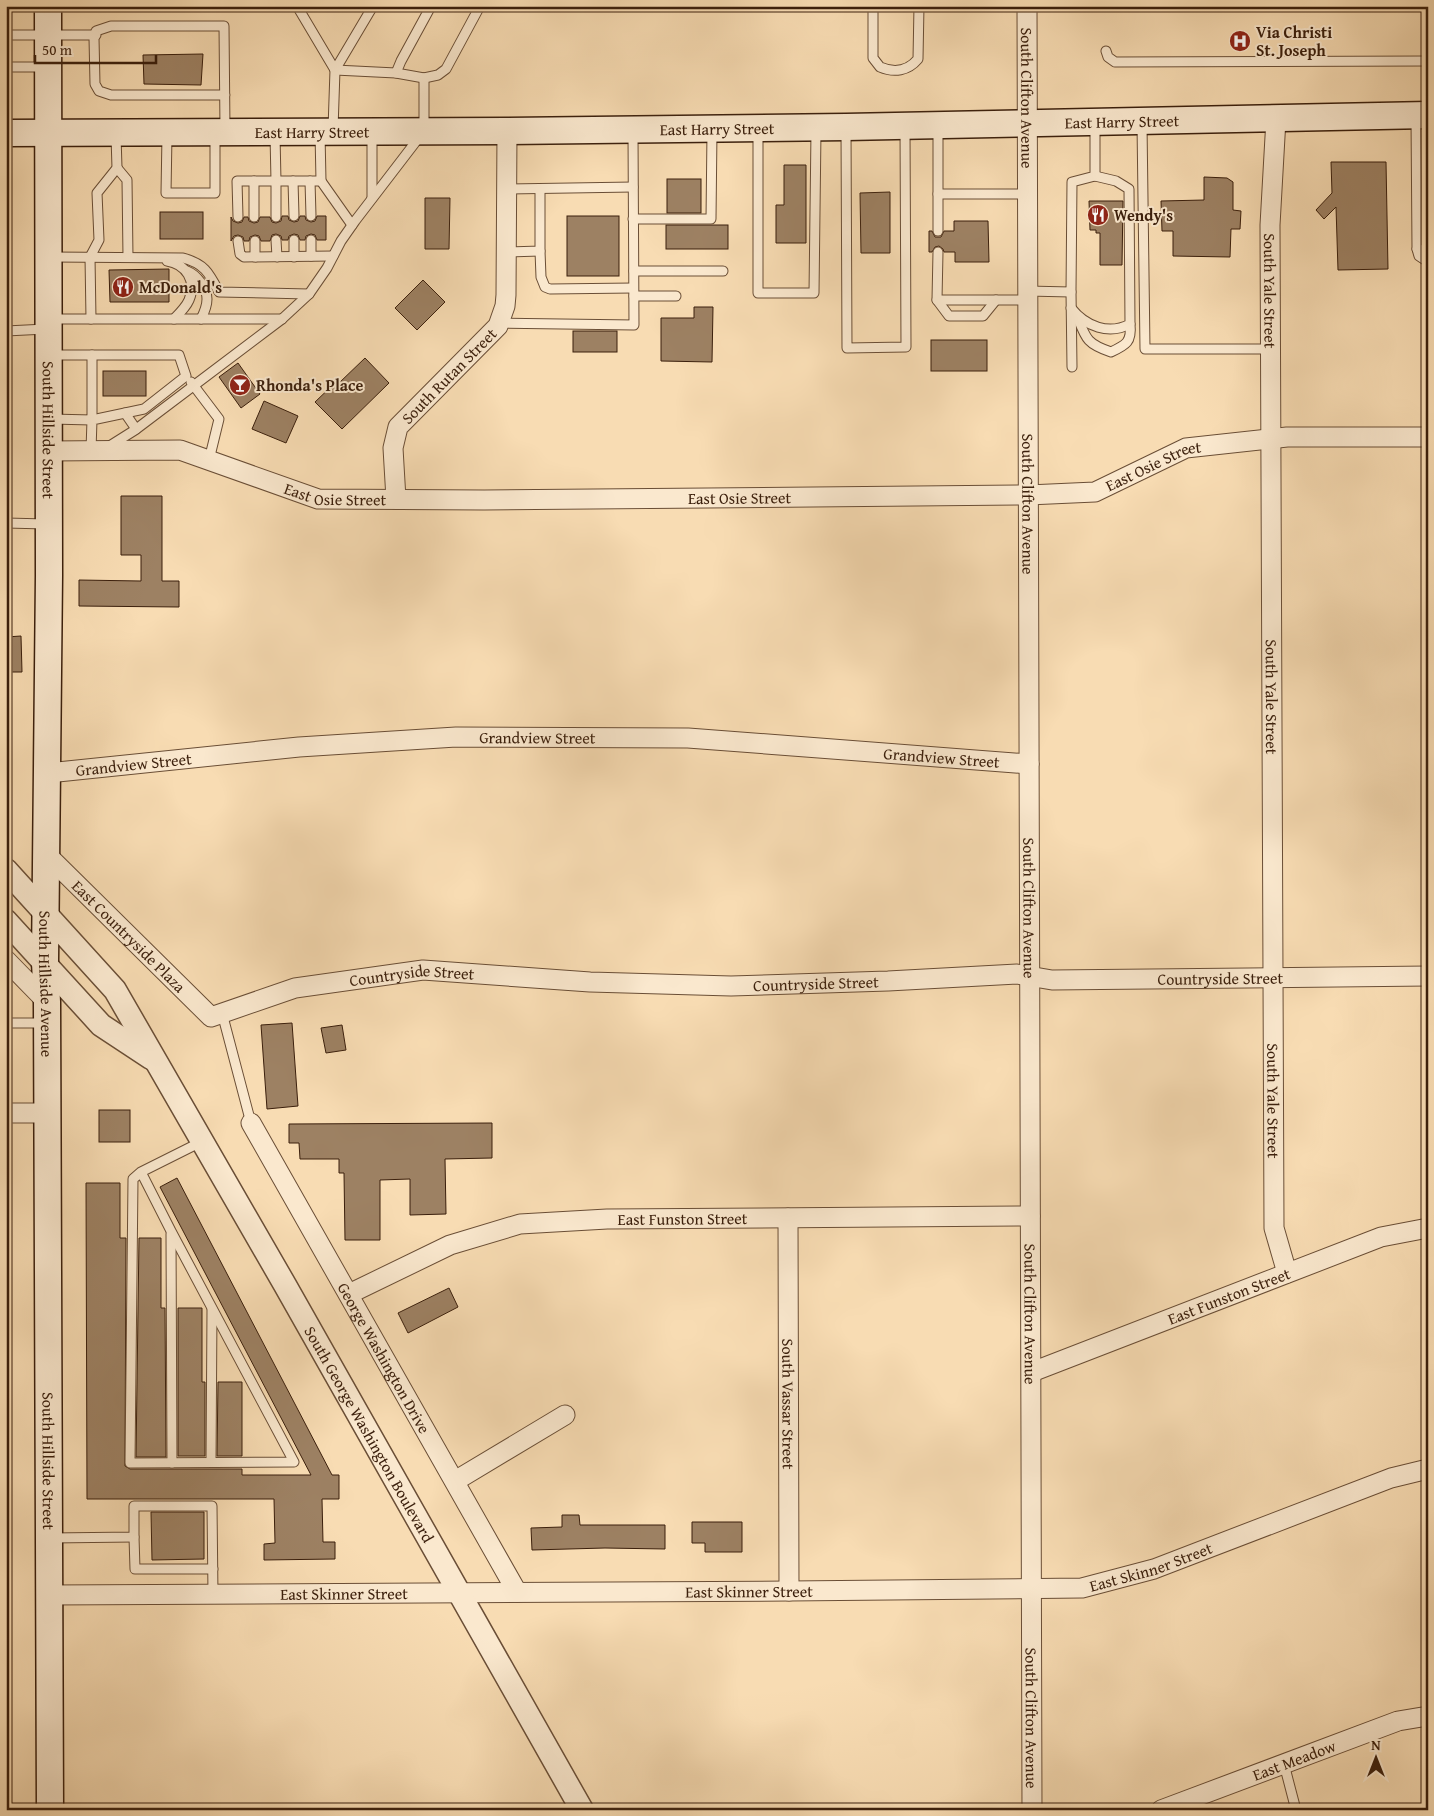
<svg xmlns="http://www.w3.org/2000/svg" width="1434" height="1816" font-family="'Gentium Book Plus',serif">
	<rect width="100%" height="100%" fill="#f8dcb3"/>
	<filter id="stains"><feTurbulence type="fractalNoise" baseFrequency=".004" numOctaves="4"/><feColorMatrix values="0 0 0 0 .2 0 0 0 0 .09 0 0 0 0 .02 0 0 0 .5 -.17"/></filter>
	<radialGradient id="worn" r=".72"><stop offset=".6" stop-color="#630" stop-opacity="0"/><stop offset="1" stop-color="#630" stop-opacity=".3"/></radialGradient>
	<g fill="#9d8163" stroke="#3b1f0c">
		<polygon points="203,54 201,85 144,84 143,55"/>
		<polygon points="1331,162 1386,162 1388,269 1338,270 1336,207 1324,219 1316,210 1332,193"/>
		<polygon points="784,165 806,165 806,243 776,243 776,205 784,205"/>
		<polygon points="1204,177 1227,178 1233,182 1233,210 1241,211 1240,229 1231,229 1230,257 1173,256 1173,231 1162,231 1161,201 1204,200"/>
		<rect x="667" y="179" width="34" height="34"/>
		<polygon points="890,192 890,253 861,253 860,193"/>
		<polygon points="425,198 450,198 449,249 425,249"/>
		<polygon points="1089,201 1123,201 1122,265 1100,265 1100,233 1096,233 1096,230 1090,230"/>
		<rect x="160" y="212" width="43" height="27"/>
		<polygon points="282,216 288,216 289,220 294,222 298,221 300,216 305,216 306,220 311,222 315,221 317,216 326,216 326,240 317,240 315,235 311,234 306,236 305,240 300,240 298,235 294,234 289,236 288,240 282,240 281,236 276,234 272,235 270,241 261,241 259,236 255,235 250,237 249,241 244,241 243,237 238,235 234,236 231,241 231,217 233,221 238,223 242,222 244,217 248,217 249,221 254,223 258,222 260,217 270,217 272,222 276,223 281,221"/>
		<rect x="567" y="216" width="52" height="60"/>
		<polygon points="954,221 988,221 989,262 955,262 955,252 944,252 943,249 939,246 935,247 932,252 929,252 929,231 932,231 935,237 941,237 944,231 954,231"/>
		<rect x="666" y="225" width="62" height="24"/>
		<polygon points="169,269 169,302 110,302 109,270"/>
		<polygon points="423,280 445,302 417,330 395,308"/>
		<polygon points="694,307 713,307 712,362 661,361 661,318 694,318"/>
		<rect x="573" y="331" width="44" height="21"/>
		<rect x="931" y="340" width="56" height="31"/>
		<polygon points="365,358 389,383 342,429 315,402 337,381 339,383"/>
		<polygon points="238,363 260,394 241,408 219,377"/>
		<rect x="103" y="371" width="43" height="25"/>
		<polygon points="264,401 298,416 286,443 252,429"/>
		<polygon points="121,496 162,496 162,581 179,581 179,607 79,606 79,580 141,581 141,555 121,555"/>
		<polygon points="21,636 22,672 6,672 6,637"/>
		<polygon points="292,1023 298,1106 267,1109 261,1025"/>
		<polygon points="342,1025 346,1050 326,1053 321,1028"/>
		<rect x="99" y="1110" width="31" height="32"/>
		<polygon points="492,1123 492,1158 445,1159 446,1214 410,1215 410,1179 380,1180 380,1240 345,1240 344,1173 339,1173 339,1159 300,1159 299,1143 289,1143 289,1124"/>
		<polygon points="177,1178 332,1475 339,1475 339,1499 322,1499 323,1542 335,1542 335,1559 264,1560 264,1544 275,1543 274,1499 87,1499 86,1183 120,1183 120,1238 126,1238 125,1466 130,1469 242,1469 242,1475 311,1475 160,1187"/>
		<polygon points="139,1238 161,1238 161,1308 165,1308 166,1457 136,1457"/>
		<polygon points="449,1288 458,1307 408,1333 398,1313"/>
		<polygon points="178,1308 202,1308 202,1382 205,1382 205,1456 178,1456"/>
		<polygon points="218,1382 242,1382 242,1456 217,1456"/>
		<polygon points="151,1512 204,1512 204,1559 152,1560"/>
		<polygon points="562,1515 579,1515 580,1525 665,1525 665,1549 605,1548 532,1550 531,1528 562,1527"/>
		<polygon points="692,1522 742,1522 742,1552 705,1552 705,1543 692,1543"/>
	</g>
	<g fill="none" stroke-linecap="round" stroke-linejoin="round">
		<g stroke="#6a4e36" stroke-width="11">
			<g id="service">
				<polyline points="297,6 335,70 333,129"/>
				<path d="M873 6V58L880 67C894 73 908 71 918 59L919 6"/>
				<polyline points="6,35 96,35"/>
				<polyline points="1106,51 1108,57 1115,62 1428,61"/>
				<polyline points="6,67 46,67"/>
				<polyline points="335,70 396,73 424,78 438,75 446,69 480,6"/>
				<polyline points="335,70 373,6"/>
				<polyline points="396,73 401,61 431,6"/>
				<polyline points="225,95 111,95 99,91 95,84 94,38 96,31 111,26 224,26 225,130"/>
				<polyline points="1416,118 1417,249 1419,256 1428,262"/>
				<polyline points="1142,124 1145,349 1270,349"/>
				<polyline points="938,128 938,194 1027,194"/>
				<polyline points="846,129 847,348 906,347 905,128"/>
				<polyline points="758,130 758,293 814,293 816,131"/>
				<polyline points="372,134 372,198"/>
				<polyline points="167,135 166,193 215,193 215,134"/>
				<polyline points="275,135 276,181 321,181 320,133"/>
				<polyline points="117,168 127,180 128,257"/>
				<polyline points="254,181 254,217"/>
				<polyline points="293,181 294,216"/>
				<polyline points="310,181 311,216"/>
				<polyline points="321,181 352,225"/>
				<polyline points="507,189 633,187"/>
				<polyline points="938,194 938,231"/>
				<polyline points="238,217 237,181 276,181 276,217"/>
				<polyline points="633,219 711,219 712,131"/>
				<polyline points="276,240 277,257"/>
				<polyline points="294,240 294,257"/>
				<polyline points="311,240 311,256"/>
				<polyline points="238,241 240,254 244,257 333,256"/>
				<polyline points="255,241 255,257"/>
				<polyline points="1417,249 1428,251"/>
				<polyline points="540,251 541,277 545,287 550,289 633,288"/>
				<polyline points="506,252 540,251 540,189"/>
				<polyline points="938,252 937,300 949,316 983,316 996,300"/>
				<path d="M52 257 183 258C205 264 209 273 219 292L309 294"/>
				<path d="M167 261C186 264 197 281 189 300 186 307 180 313 174 319"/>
				<path d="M187 271C197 275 207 288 207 299 207 306 204 313 201 319"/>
				<polyline points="634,271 723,271"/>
				<polyline points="1027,291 1071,292 1072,182 1095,176 1095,125"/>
				<polyline points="1071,292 1072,367"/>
				<polyline points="634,296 676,296"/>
				<polyline points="937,300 1027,300"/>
				<path d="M1071 308C1086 327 1109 335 1130 324L1129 189 1116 181 1095 176"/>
				<path d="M1077 316C1086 339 1087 344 1111 352 1126 345 1132 342 1130 324"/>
				<polyline points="50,319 282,319"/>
				<polyline points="91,319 90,257 99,240 97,193 117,168 116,136"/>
				<polyline points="499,323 634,325 633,132"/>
				<polyline points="6,331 46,329"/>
				<polyline points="51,355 179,355 186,376 144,409 92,420 91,450"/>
				<polyline points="191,382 219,419 209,460"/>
				<polyline points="125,413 136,429"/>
				<polyline points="51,419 92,420 92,355"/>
				<polyline points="108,447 135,430 282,319 309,294 327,268 341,241 355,221 424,131 424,78"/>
				<polyline points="6,523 46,524"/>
				<polyline points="222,1013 251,1123"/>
				<polyline points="6,1023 44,1023"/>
				<polyline points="141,1172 171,1231 294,1462 130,1463 133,1179 141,1172 201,1142"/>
				<polyline points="171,1234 172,1463"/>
				<polyline points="211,1462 212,1310"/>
				<polyline points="134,1537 135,1569 213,1569"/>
				<polyline points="51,1538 134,1537 134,1506 212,1506 213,1594"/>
				<polyline points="1284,1764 1296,1810"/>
			</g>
		</g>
		<g stroke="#6a4e36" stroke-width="21">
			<g id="minor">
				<path id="s1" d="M1027 6 1032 1810"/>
				<path id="s2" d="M1276 119 1270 225 1274 1228 1287 1273"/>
				<path id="s3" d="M48 451 180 450 318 499 484 500 1028 495 1095 492 1186 448 1287 437H1428"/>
				<path id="s4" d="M396 499 393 448 398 427 498 326 505 306 506 295 507 131"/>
				<path id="s5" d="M48 773 299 747 456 737 688 738 1029 764"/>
				<path id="s6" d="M45 853 211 1017 295 988 423 970 590 982 731 986 888 981 1017 974 1052 980 1428 976"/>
				<polyline points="6,960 47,1002"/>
				<polyline points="6,1113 47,1113"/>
				<path id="s7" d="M251 1123 517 1592"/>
				<path id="s8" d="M788 1218 789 1591"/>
				<path id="s9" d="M349 1294 450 1245 520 1224 607 1219 1030 1216"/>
				<path id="s10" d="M1032 1372 1381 1237 1428 1228"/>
				<polyline points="455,1481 565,1415"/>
				<path id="s11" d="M49 1595 789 1591 1082 1588 1154 1569 1391 1478 1428 1469"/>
				<path id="s12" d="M1161 1810 1398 1721 1428 1716"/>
			</g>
		</g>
		<g stroke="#6a4e36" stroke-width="25">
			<g id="tertiary">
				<path id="s13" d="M6 870 115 990 285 1285 582 1810"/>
				<polyline points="6,921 101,1025 151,1058"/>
			</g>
		</g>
		<g stroke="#3b1f0c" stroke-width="29">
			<g id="secondary">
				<path id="s14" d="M48 6 49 575 45 962 47 1002 50 1810"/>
				<path id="s15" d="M6 133 507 131 846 127 1428 115"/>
			</g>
		</g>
		<use href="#service" stroke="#fae8ce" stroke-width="9"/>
		<use href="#minor" stroke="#fae8ce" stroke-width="19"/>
		<use href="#tertiary" stroke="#fae8ce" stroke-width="22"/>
		<use href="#secondary" stroke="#fae8ce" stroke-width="26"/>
	</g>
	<defs>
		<g id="hospital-disc" transform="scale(1.125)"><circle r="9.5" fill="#8f2418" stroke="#fae8ce"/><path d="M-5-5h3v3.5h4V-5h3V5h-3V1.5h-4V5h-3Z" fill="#fff"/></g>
		<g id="restaurant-disc" transform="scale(1.125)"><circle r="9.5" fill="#8f2418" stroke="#fae8ce"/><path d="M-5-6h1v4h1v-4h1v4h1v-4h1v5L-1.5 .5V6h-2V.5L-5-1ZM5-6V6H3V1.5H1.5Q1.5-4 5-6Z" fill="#fff"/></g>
		<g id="bar-disc" transform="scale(1.125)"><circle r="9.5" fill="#8f2418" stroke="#fae8ce"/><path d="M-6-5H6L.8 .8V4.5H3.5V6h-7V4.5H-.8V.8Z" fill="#fff"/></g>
	</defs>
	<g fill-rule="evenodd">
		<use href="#hospital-disc" x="1240" y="41"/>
		<use href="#restaurant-disc" x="1098" y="215"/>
		<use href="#restaurant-disc" x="123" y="287"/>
		<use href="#bar-disc" x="240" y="385"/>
	</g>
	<g text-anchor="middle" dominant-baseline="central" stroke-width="4" stroke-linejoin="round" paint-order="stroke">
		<g font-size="16" font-weight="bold" fill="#3b1f0c" stroke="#fae8ce" text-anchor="start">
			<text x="1256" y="32">Via Christi<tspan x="1256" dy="18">St. Joseph</tspan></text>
			<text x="1114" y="215">Wendy's</text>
			<text x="139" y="287">McDonald's</text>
			<text x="256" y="385">Rhonda's Place</text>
		</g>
		<g font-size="16" fill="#3b1f0c" stroke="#fae8ce">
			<text stroke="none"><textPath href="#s1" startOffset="92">South Clifton Avenue</textPath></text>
			<text stroke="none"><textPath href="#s15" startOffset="1116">East Harry Street</textPath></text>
			<text stroke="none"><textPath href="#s15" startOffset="711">East Harry Street</textPath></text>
			<text stroke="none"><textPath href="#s15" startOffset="306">East Harry Street</textPath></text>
			<text stroke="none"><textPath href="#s2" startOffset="172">South Yale Street</textPath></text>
			<text stroke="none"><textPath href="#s4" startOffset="145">South Rutan Street</textPath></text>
			<text stroke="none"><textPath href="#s14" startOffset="424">South Hillside Street</textPath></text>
			<text stroke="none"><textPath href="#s3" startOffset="1120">East Osie Street</textPath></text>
			<text stroke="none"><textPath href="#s3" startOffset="295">East Osie Street</textPath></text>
			<text stroke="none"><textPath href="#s3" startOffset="700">East Osie Street</textPath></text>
			<text stroke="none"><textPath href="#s1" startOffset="498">South Clifton Avenue</textPath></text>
			<text stroke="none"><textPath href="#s2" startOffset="578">South Yale Street</textPath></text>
			<text stroke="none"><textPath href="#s5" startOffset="491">Grandview Street</textPath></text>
			<text stroke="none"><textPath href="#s5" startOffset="896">Grandview Street</textPath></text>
			<text stroke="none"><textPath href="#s5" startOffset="86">Grandview Street</textPath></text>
			<text stroke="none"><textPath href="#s1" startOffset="902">South Clifton Avenue</textPath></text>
			<text stroke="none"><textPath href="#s6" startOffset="118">East Countryside Plaza</textPath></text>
			<text stroke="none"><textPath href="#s6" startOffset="440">Countryside Street</textPath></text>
			<text stroke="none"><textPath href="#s6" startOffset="1250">Countryside Street</textPath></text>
			<text stroke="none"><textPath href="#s14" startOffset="978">South Hillside Avenue</textPath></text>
			<text stroke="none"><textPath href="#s6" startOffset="845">Countryside Street</textPath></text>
			<text stroke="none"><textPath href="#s2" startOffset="982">South Yale Street</textPath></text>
			<text stroke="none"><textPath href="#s9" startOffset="348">East Funston Street</textPath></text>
			<text stroke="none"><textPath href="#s10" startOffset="211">East Funston Street</textPath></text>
			<text stroke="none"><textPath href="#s1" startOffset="1308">South Clifton Avenue</textPath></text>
			<text stroke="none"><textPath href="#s7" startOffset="270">George Washington Drive</textPath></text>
			<text stroke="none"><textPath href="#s8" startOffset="186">South Vassar Street</textPath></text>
			<text stroke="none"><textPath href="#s13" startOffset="674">South George Washington Boulevard</textPath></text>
			<text stroke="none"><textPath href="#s14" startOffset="1455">South Hillside Street</textPath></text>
			<text stroke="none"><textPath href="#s11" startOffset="1105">East Skinner Street</textPath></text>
			<text stroke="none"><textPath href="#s11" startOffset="700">East Skinner Street</textPath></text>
			<text stroke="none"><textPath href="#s11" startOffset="295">East Skinner Street</textPath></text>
			<text stroke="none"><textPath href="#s1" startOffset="1712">South Clifton Avenue</textPath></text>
			<text stroke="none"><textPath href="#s12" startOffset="142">East Meadow</textPath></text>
		</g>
	</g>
	<rect width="1434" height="1816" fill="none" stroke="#f8dcb3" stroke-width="25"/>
	<rect x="8" y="8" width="1419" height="1801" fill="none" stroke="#3b1f0c" stroke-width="2.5"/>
	<rect x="12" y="12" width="1409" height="1791" fill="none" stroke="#3b1f0c"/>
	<g transform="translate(1376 1758)" stroke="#fae8ce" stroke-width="4" paint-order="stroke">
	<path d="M0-4L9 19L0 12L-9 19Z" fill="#3b1f0c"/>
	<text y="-8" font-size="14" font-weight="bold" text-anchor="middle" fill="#3b1f0c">N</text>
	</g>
	<path d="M35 55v8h121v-8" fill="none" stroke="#3b1f0c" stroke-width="2.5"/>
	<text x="42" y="55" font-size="15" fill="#3b1f0c" stroke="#fae8ce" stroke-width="4" paint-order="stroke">50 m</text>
	<rect width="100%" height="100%" filter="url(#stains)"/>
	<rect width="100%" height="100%" fill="url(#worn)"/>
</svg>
